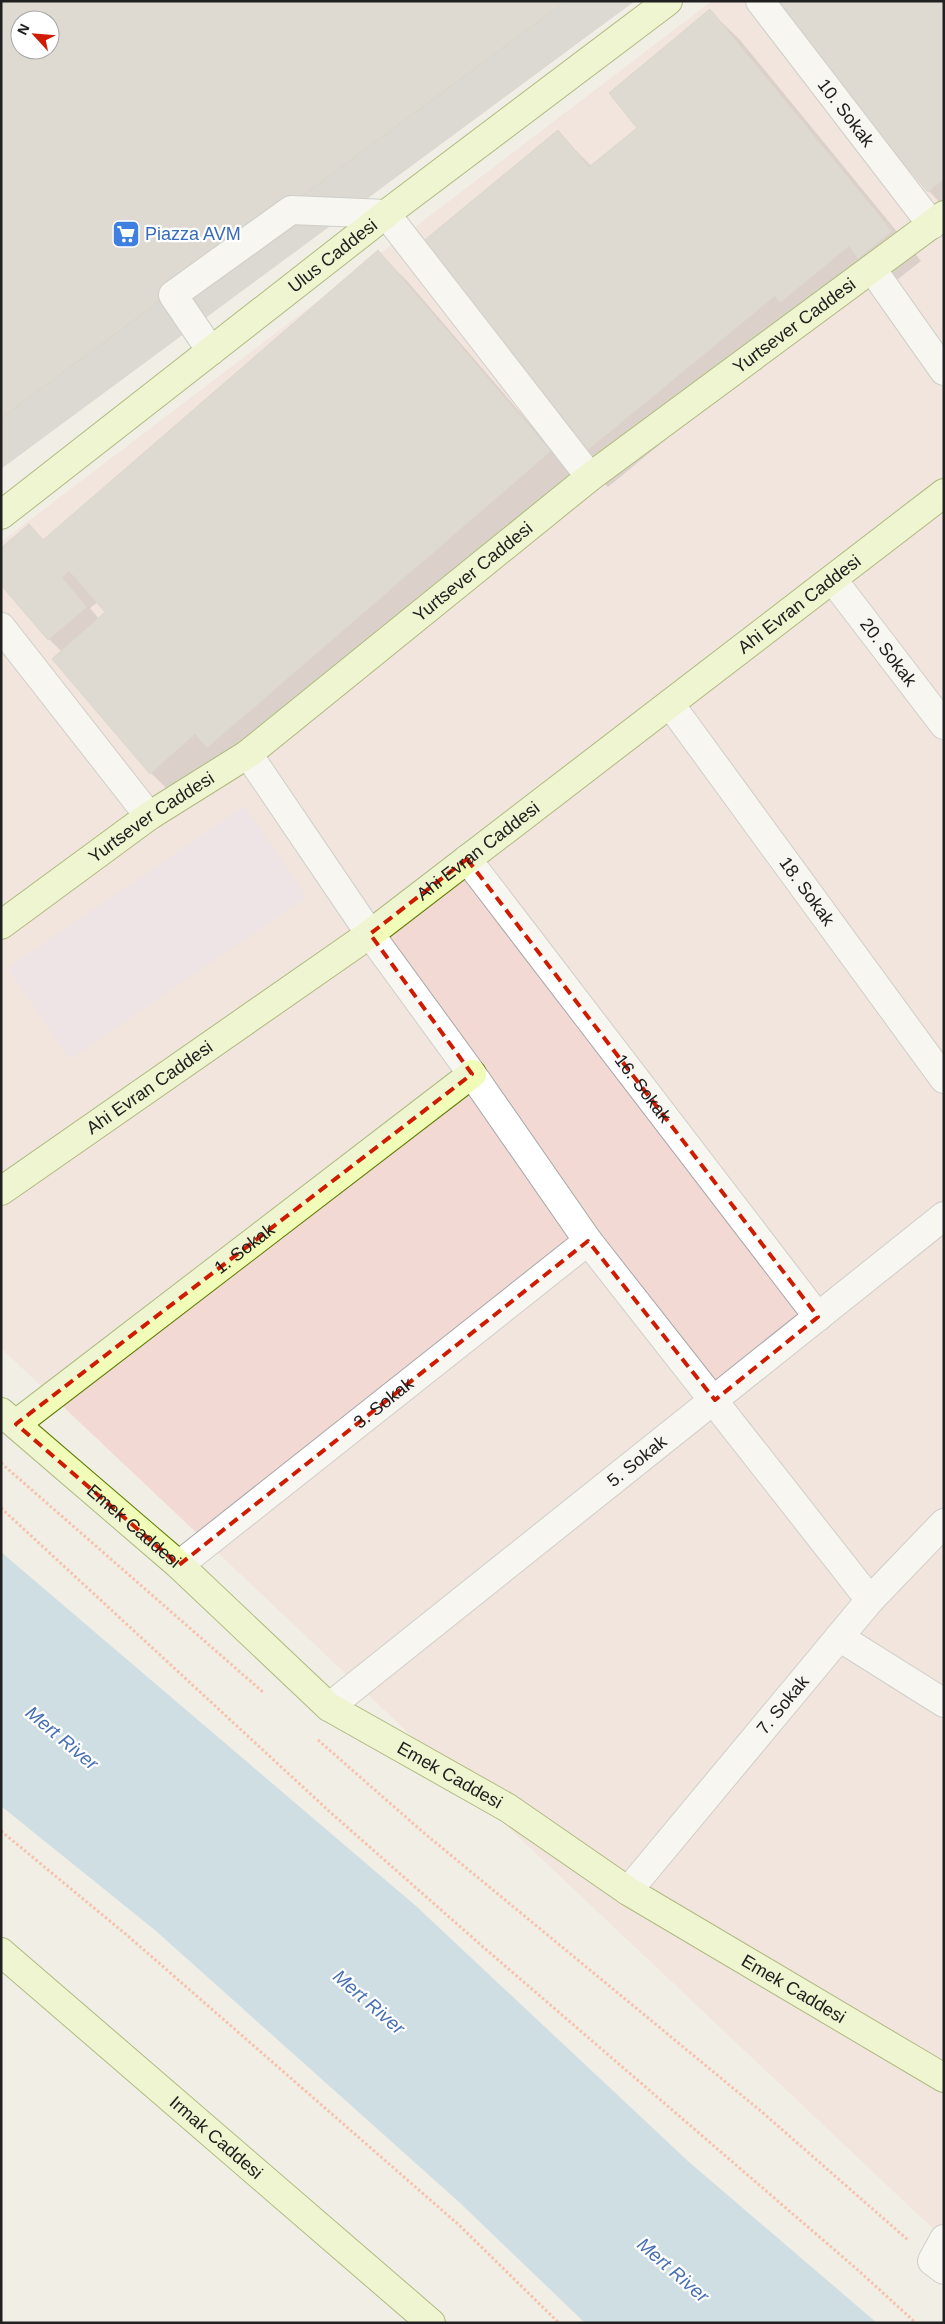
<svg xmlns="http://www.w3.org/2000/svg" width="945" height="2324" font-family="Helvetica,sans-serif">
	<rect width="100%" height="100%" fill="#f1eee6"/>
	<polygon fill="#f2d9d4" points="712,1 944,1 944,2239 1,1348 1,542"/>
	<polygon fill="#ead7e4" points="245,806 307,897 70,1059 8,968"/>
	<polygon fill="#a4cbe0" points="1,1552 416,1906 689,2162 877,2323 585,2323 459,2202 156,1931 1,1806"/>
	<g fill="#0003" fill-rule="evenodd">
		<path d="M1 1H635L1 469ZM20 20H50V50H20Z"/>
		<polygon points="944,1 944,207 929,191"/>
		<polygon points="710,11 740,40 921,261 888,287 877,276 810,331 805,325 608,487 578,458 558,132 592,167 639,128"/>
		<path d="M378 252 407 281 579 481 180 802 151 773 62 652 49 639 29 526 44 540ZM98 602 107 612 99 619 90 608Z"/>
	</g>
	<g fill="#c9c2b8" stroke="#c3b7a7" fill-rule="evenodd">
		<path d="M1 1H566L1 418ZM20 20H50V50H20Z"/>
		<polygon points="768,1 944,1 944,179 928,192"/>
		<polygon points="710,9 892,231 858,259 849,246 780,303 775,296 577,459 409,253 558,130 589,167 637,128 609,93"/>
		<polygon points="378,250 551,451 207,748 195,734 150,774 52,659 105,612 69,571 62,578 87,607 48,640 1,585 1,548 29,524 43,540"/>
	</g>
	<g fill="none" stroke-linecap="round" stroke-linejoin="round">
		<g stroke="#a7a7a7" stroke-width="30">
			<g id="street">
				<path id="s1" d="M760 1 932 225"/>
				<polyline points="872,269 944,371"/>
				<polyline points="211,351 173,295 291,210 386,214 590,477"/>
				<path id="s2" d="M833 580 944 725"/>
				<polyline points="1,627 149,816"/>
				<path id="s3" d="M670 704 944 1079"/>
				<polyline points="248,754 370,934 472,1074 588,1241 870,1600"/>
				<path id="s4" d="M467 859 818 1317"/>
				<path id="s5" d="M179 1565 588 1241"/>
				<polyline points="839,1637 944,1703"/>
				<path id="s6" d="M329 1707 944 1216"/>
				<path id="s7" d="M628 1891 870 1600 944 1523"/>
				<polyline points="944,2239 932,2261 944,2270"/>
			</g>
		</g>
		<g stroke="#5f7d00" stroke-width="30">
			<g id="secondary">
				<path id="s8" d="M1 515 386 214 668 1"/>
				<path id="s9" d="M1 925 149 816 248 754 590 477 944 215"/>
				<path id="s10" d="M1 1191 370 934 944 493"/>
				<path id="s11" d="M1 1412 179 1565 329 1707 508 1808 628 1891 944 2078"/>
				<path id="s12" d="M16 1424 472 1074"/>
				<path id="s13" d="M1 1952 431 2323"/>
			</g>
		</g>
		<g stroke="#ff8b68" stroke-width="3" stroke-dasharray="2.5 2.5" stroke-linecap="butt">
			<polyline points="1,1463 264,1693"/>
			<polyline points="1,1508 330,1812 482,1946 859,2271 916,2323"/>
			<polyline points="318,1740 424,1833 762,2112 908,2240"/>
			<polyline points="1,1831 128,1936 459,2225 559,2323"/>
		</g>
		<use href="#street" stroke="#fff" stroke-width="28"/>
		<use href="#secondary" stroke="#f0fcb8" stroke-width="28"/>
	</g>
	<path d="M0 0H945V2324H0ZM467 859 818 1317 715 1400 588 1241 179 1565 16 1424 472 1074 370 934Z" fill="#f1eee6" fill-opacity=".55" fill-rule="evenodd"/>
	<path fill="none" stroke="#cf1b00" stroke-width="4" stroke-dasharray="10 6" stroke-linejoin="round" d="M467 859 818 1317 715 1400 588 1241 179 1565 16 1424 472 1074 370 934Z"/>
	<defs>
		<g id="supermarket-square" transform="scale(1.4375)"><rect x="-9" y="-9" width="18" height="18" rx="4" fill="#3f7fe0" stroke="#fff"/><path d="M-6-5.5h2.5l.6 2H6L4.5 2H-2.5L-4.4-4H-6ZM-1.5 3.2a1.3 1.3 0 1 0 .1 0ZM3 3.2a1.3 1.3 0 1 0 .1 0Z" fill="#fff"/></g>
	</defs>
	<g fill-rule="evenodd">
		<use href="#supermarket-square" x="126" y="234"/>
	</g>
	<g text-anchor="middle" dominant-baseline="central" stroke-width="4.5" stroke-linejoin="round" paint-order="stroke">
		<g font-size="18" fill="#202020" stroke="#fff">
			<text stroke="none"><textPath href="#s1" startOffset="141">10. Sokak</textPath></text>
			<text stroke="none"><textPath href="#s8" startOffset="421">Ulus Caddesi</textPath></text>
			<text stroke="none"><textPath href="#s9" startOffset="995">Yurtsever Caddesi</textPath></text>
			<text stroke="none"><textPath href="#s9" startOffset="590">Yurtsever Caddesi</textPath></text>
			<text stroke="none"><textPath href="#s10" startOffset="991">Ahi Evran Caddesi</textPath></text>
			<text stroke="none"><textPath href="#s2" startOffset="91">20. Sokak</textPath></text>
			<text stroke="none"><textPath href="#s9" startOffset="185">Yurtsever Caddesi</textPath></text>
			<text stroke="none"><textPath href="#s10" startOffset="586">Ahi Evran Caddesi</textPath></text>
			<text stroke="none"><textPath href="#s3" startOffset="232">18. Sokak</textPath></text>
			<text stroke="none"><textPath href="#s10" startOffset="181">Ahi Evran Caddesi</textPath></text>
			<text stroke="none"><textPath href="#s4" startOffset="289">16. Sokak</textPath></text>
			<text stroke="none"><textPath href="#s12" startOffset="288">1. Sokak</textPath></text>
			<text stroke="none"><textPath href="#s5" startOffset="261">3. Sokak</textPath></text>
			<text stroke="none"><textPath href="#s6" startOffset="394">5. Sokak</textPath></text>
			<text stroke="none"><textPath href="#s11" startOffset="175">Emek Caddesi</textPath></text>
			<text stroke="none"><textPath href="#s7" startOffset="242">7. Sokak</textPath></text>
			<text stroke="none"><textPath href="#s11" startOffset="580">Emek Caddesi</textPath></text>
			<text stroke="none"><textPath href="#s11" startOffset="985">Emek Caddesi</textPath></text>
			<text stroke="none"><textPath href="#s13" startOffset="284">Irmak Caddesi</textPath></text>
		</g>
		<g font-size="18" fill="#366cbe" stroke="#fff" text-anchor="start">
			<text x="145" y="234">Piazza AVM</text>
		</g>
		<g font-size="19" font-style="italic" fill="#476fb4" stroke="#fff">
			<text transform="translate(62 1738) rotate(40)">Mert River</text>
			<text transform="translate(369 2002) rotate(41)">Mert River</text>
			<text transform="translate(673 2270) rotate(41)">Mert River</text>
		</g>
	</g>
	<rect width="945" height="2324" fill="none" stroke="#202020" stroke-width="5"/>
	<g transform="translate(35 35) rotate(296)"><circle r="24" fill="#ffffff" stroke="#a6a6a6"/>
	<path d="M0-4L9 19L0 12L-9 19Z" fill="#cf1b00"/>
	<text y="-8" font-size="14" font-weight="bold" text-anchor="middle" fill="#202020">N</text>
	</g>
</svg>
